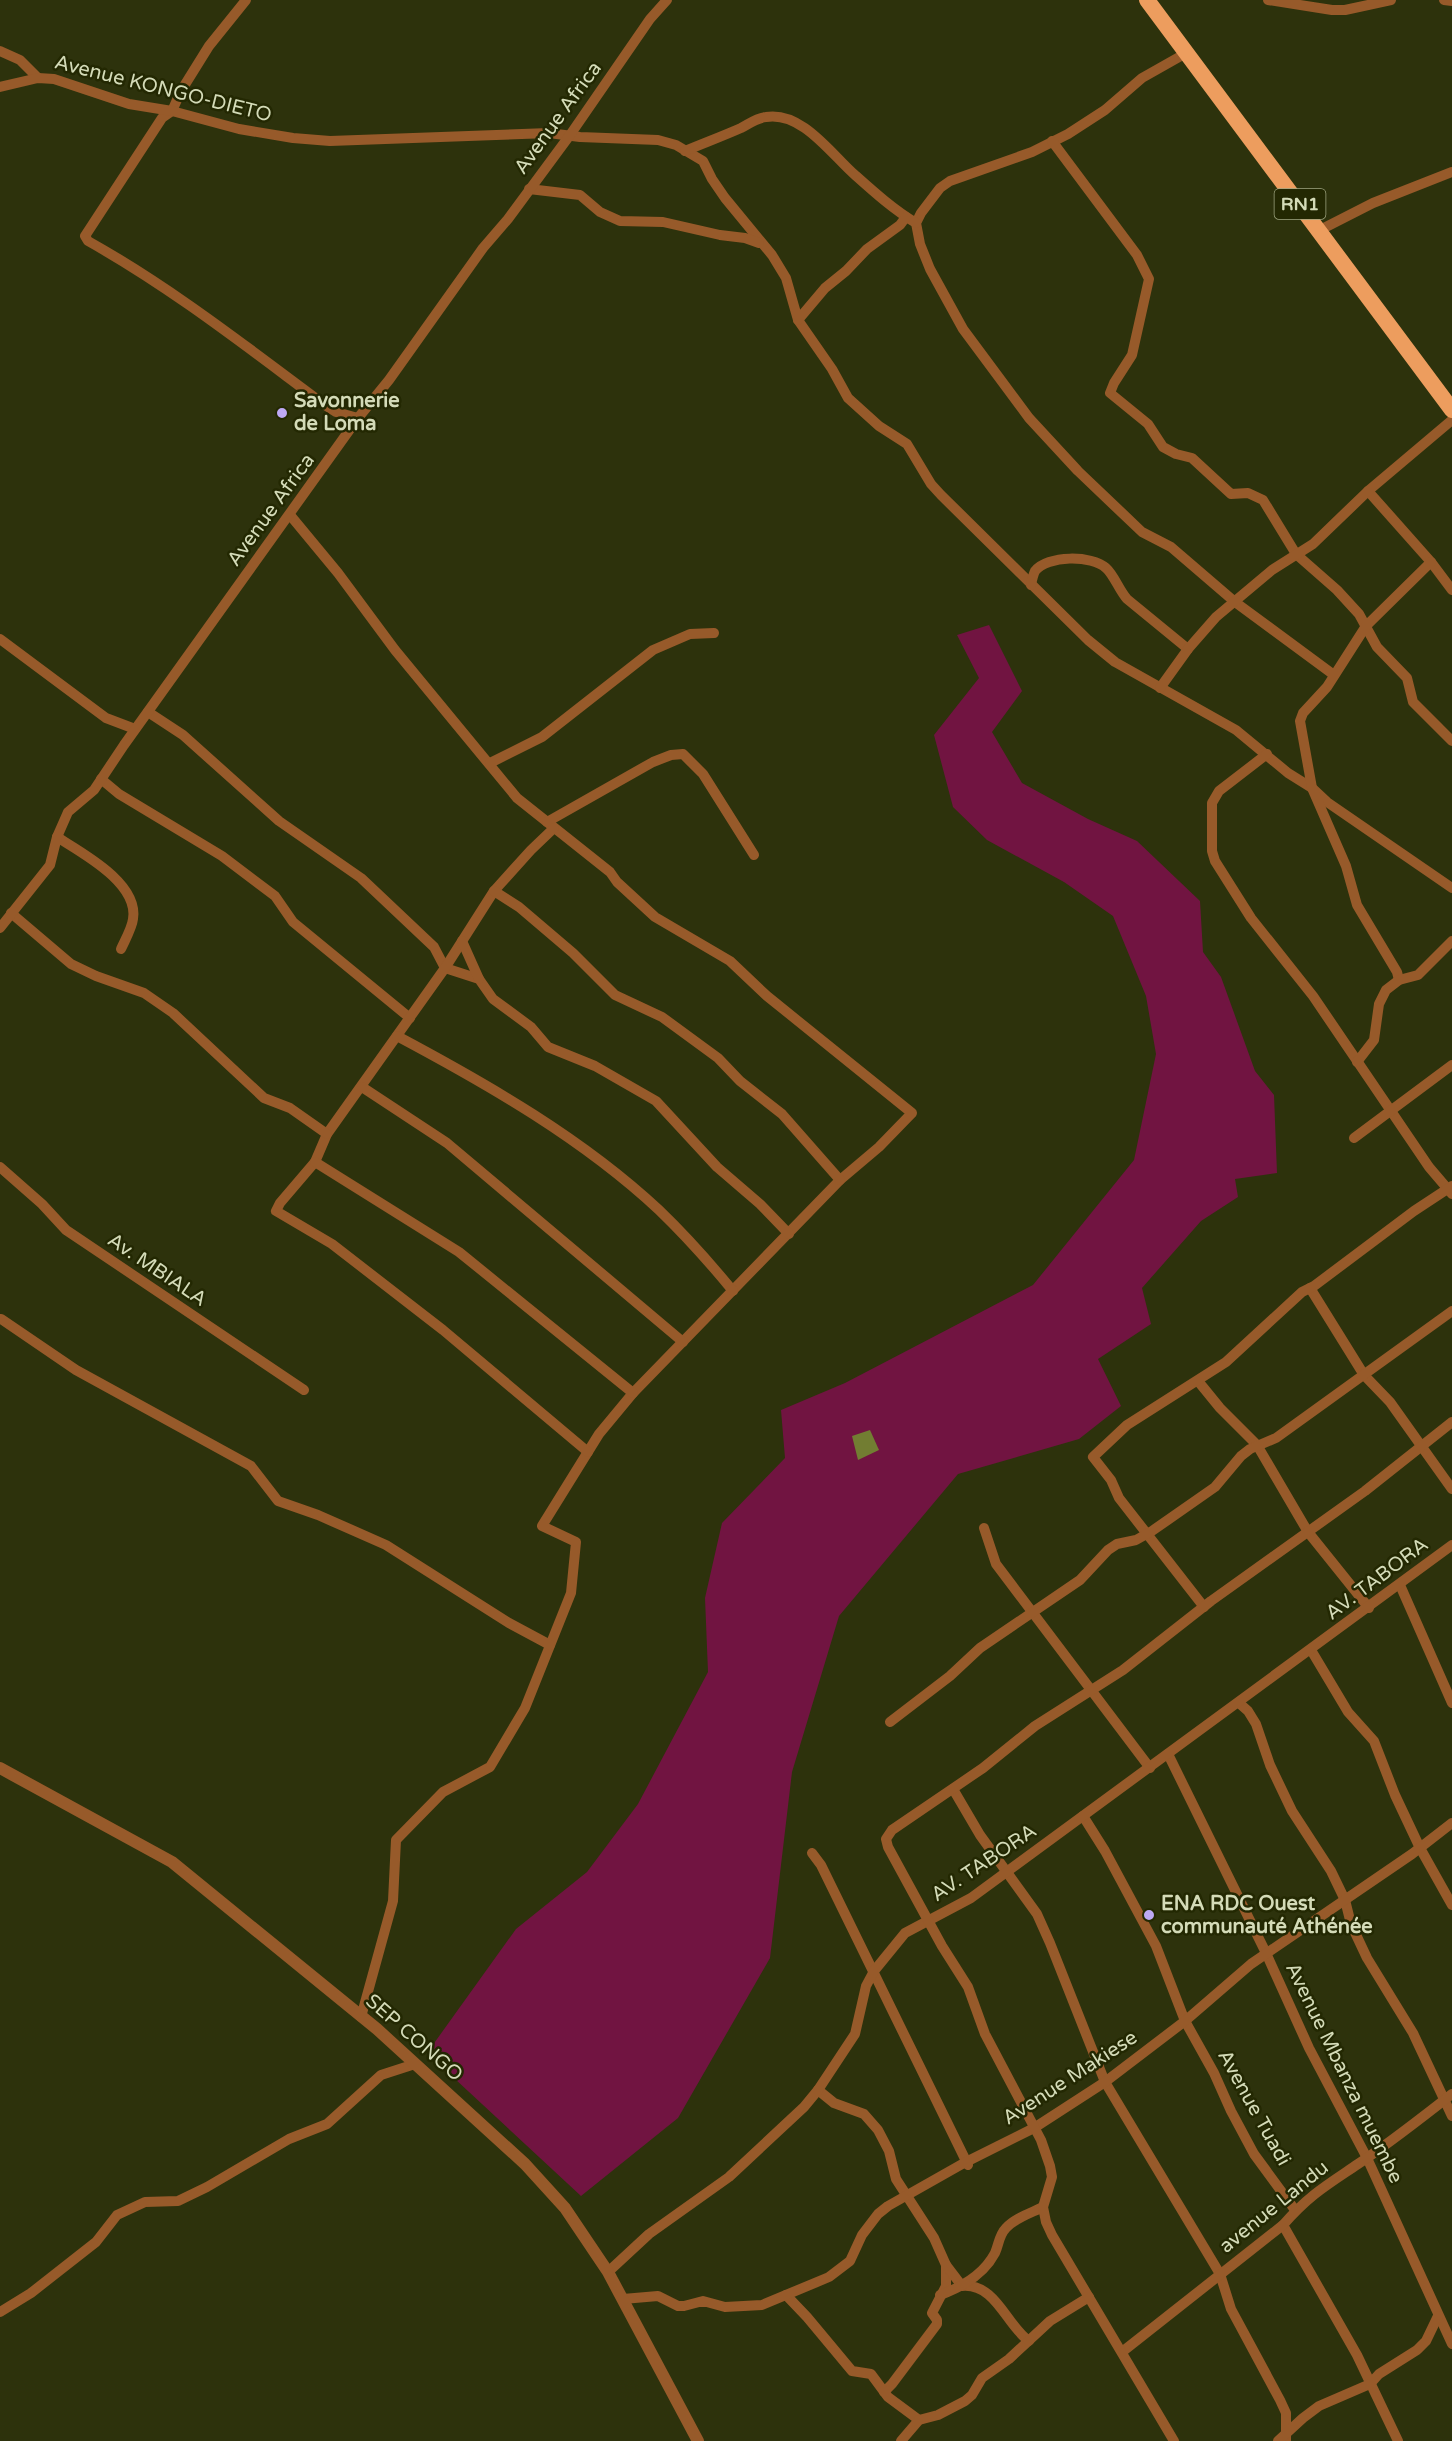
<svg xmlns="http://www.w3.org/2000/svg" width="1452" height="2441" font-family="'Varela Round',sans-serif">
	<rect width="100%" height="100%" fill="#2d320c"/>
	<polygon fill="#711441" points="989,625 1022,691 992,732 1022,783 1088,819 1137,841 1200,901 1203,952 1221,977 1255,1071 1274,1095 1277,1173 1235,1179 1238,1197 1201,1221 1142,1288 1151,1324 1098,1359 1121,1406 1079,1439 958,1474 839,1616 792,1772 770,1958 678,2118 581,2196 427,2053 516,1929 587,1872 638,1804 708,1672 705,1598 722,1523 785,1458 781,1410 845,1383 1033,1285 1134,1160 1156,1054 1146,996 1113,916 1064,882 987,840 953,807 934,735 979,678 957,635"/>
	<polygon fill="#727d32" points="870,1430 879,1450 858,1460 852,1436"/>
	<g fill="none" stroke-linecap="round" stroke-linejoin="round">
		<g stroke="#975a2a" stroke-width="10">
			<path d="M246 0 209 46 181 91 172 111 162 118 85 236 88 241C172 288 248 348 325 405L336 412 358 418"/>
			<polyline points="1268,0 1332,10 1345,10 1391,0"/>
			<polyline points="1444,0 1452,1"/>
			<polyline points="0,51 20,60 38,78"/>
			<polyline points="1188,52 1142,78 1105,110 1068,134 1032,152 950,181 940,188 921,213 916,223 920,244 930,269 963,329 1029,418 1078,471 1142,532 1171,547 1235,602 1334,675"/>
			<polyline points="0,87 38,78 54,79 129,104 172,111 239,129 293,138 330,141 549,133 580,137 658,140 676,145 703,161 712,179 725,198 772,255 786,278 798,320 832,369 848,398 879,426 907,444 931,484 941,495 1088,640 1115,662 1236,730 1288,773 1312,788 1327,802 1452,888"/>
			<polyline points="1052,141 1137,255 1149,279 1132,355 1114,383 1110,393 1148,424 1163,447 1176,454 1192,458 1231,494 1248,493 1263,500 1296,554 1337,590 1359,614 1377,647 1407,678 1413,702 1452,741"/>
			<path d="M685 151C704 143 723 136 741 128 749 124 756 118 766 117 802 111 831 154 855 175 874 192 894 210 916 223"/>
			<polyline points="529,189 580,195 600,212 620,221 663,222 720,235 745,238 759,243"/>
			<polyline points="1320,230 1373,203 1452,172"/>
			<polyline points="798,320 825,288 846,271 867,249 900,225 906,217"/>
			<polyline points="1368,491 1431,562 1452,590"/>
			<polyline points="290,515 338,573 395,650 517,798 610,872 617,882 655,917 730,961 767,996 912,1113 879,1147 840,1180 633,1393 599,1434 542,1526 576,1542 571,1593 525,1708 490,1767 443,1792 396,1840 393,1901 361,2017"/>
			<path d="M1031 585C1032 580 1033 575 1035 571 1047 555 1092 555 1106 568 1114 575 1119 590 1127 599L1188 649"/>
			<polyline points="0,639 106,718 135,729"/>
			<polyline points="1160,688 1188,649 1216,617 1272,570 1313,544 1368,491 1452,420"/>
			<polyline points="148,712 183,735 279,821 361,878 434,947 445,968 479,979 493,999 531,1027 548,1047 595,1066 656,1101 717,1167 760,1204 789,1234"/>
			<polyline points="1267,754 1219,791 1212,803 1212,851 1215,861 1251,918 1313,996 1429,1167 1452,1194"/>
			<polyline points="490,763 542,737 653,650 690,634 714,633"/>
			<polyline points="101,779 119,794 222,856 275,896 293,922 410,1018"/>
			<polyline points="547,822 653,762 671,755 683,754 703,774 754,855"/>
			<polyline points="554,828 531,850 494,891 445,968 327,1134 315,1162 280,1203 276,1211 332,1244 443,1330 588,1452"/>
			<path d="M57 837C82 853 139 883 133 919 132 928 125 940 121 949"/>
			<polyline points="494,891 519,907 573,953 615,995 662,1017 718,1058 740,1081 782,1114 840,1180"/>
			<polyline points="11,913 71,964 96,976 144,993 173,1013 264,1098 290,1108 327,1134"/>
			<polyline points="0,928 50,865 57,837 68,812 94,790 124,745 358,418 389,380 483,248 508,219 570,135 650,19 667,0"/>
			<polyline points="462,941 479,979"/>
			<polyline points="1399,980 1397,972 1357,905 1346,866 1312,788 1300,721 1303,713 1327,687 1366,626 1431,562"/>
			<path d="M397 1036C489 1085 583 1139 659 1210 686 1236 710 1263 733 1291"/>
			<polyline points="1357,1062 1374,1040 1379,1004 1386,990 1399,980 1418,975 1452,941"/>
			<polyline points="362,1087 447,1143 683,1342"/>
			<polyline points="1354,1138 1452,1065"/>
			<polyline points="315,1162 459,1252 633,1393"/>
			<polyline points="0,1167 42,1204 66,1230 304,1390"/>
			<polyline points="1310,1288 1364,1375 1390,1402 1452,1489"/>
			<polyline points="1,1319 76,1370 251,1466 278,1501 318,1515 386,1545 509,1623 550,1645"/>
			<polyline points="1198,1381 1220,1408 1257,1445 1308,1532 1369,1608"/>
			<polyline points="984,1528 996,1564 1150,1768"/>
			<polyline points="1400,1585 1452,1703"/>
			<polyline points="1204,1607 1119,1498 1111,1480 1093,1457 1127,1425 1226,1362 1302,1292 1314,1286 1414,1211 1452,1186"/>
			<polyline points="1311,1650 1348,1712 1374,1741 1395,1795 1420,1848 1452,1905"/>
			<polyline points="1239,1703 1248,1711 1256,1724 1270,1765 1292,1811 1331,1871 1345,1900 1351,1924 1367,1958 1413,2033 1452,2116"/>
			<polyline points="890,1722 950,1676 980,1648 1080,1580 1108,1550 1117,1544 1136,1540 1152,1531 1215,1487 1241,1456 1250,1449 1276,1438 1452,1311"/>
			<polyline points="1168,1754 1266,1953 1309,2048 1367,2158 1452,2344"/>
			<polyline points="953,1789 980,1835 1037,1914 1050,1943 1105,2082 1220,2274 1231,2309 1280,2400 1286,2413 1286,2441"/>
			<polyline points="1083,1816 1105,1851 1156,1946 1185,2021 1214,2073 1231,2111 1254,2154 1295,2210"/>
			<polyline points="812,1853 821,1865 968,2165"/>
			<polyline points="818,2090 834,2103 864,2114 878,2130 889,2151 896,2179 934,2238 946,2265 946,2286 932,2313 937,2320 937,2324 892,2384 884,2392"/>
			<polyline points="1283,2225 1357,2355 1398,2441"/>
			<path d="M946 2265 962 2286C996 2283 1006 2325 1029 2341"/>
			<polyline points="608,2272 649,2234 729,2177 804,2107 818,2090 855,2034 866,1986 874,1971 905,1933 971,1898 1452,1545"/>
			<polyline points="786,2295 807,2317 852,2371 871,2374 888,2397 919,2420"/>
			<path d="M940 2295C962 2287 984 2274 995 2253 999 2244 999 2235 1006 2228 1015 2218 1031 2213 1043 2207"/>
			<polyline points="623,2299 658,2296 678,2306 684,2306 703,2301 725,2307 762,2305 829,2277 850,2261 862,2235 878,2214 888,2206 964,2163 1034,2128 1105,2082 1185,2021 1251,1964 1412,1854 1452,1823"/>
			<polyline points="0,2312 31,2293 96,2242 117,2215 145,2202 178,2201 207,2187 289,2139 327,2124 381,2075 415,2064"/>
			<path d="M1122 2352 1283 2225C1309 2195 1327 2185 1358 2164 1391 2142 1421 2118 1452 2094"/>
			<polyline points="901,2441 919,2420 938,2415 965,2401 972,2395 982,2378 1009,2359 1050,2321 1089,2297"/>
			<polyline points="1174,2441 1052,2235 1046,2222 1043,2207 1052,2177 1050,2166 1041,2140 985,2034 968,1987 942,1946 888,1847 886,1839 892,1830 983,1768 1035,1726 1123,1670 1211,1601 1365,1491 1452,1422"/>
			<polyline points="1278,2441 1303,2418 1319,2406 1370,2384 1379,2374 1417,2350 1426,2341 1438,2316"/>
		</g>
		<polyline stroke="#975a2a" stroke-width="12" points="0,1768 172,1862 377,2029 525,2164 565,2208 608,2272 698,2441"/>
		<polyline stroke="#ed9d5e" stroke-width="16" points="1147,0 1452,410"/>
	</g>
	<g fill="#bea9f5" stroke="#232802" stroke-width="2">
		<circle cx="282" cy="413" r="6"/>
		<circle cx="1149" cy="1915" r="6"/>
	</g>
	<g text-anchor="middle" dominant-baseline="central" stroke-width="5" stroke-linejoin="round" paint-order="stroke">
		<rect fill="#232802" stroke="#9fa581" stroke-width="1.5" x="1274.5" y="189" width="51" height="30" rx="4.5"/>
		<g font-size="18" font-weight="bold" fill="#d4dbb8">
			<text x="1300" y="204">RN1</text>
		</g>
		<g font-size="20" fill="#d4dbb8" stroke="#232802">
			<text transform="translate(163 89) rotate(14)">Avenue KONGO-DIETO</text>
			<text transform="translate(558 118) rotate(-54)">Avenue Africa</text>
			<text transform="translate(271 510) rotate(-54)">Avenue Africa</text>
			<text transform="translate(157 1270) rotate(34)">Av. MBIALA</text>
			<text transform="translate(1377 1579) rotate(-37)">AV. TABORA</text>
			<text transform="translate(984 1863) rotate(-34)">AV. TABORA</text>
			<text transform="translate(414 2038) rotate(41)">SEP CONGO</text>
			<text transform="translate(1344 2073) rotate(64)">Avenue Mbanza muembe</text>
			<text transform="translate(1070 2078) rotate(-33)">Avenue Makiese</text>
			<text transform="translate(1254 2108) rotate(61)">Avenue Tuadi</text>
			<text transform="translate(1274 2207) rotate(-39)">avenue Landu</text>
		</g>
		<g font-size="20" font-weight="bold" fill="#d4dbb8" stroke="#232802" text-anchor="start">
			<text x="294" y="401">Savonnerie<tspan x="294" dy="23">de Loma</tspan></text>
			<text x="1161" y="1904">ENA RDC Ouest<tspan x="1161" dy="23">communauté Athénée</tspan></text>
		</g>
	</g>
</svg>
